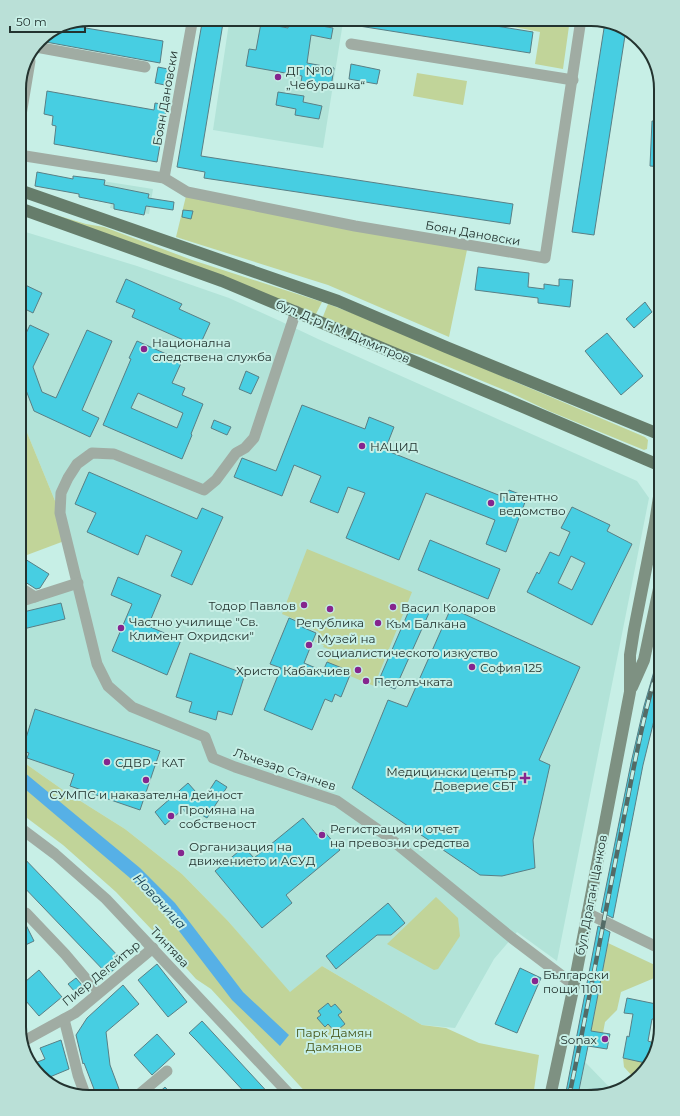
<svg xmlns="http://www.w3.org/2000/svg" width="680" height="1116" font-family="Montserrat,sans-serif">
	<rect width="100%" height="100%" fill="#c7efe6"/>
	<g fill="#b2e3d8">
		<polygon points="343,22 323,148 213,130 229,23"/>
		<polygon points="83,178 153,189 149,214 110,208 111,203 80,198"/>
		<polygon points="19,230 137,266 229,298 280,321 318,339 637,481 649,498 557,961 517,932 494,959 455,1028 422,1025 322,966 290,993 228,921 182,874 125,829 63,790 19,759 19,602 78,583 60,513 19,413"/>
		<polygon points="585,1062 614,1092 591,1097 578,1097"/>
	</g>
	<g fill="#c1d499">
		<polygon points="570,19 563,69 535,64 540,32 479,20"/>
		<polygon points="417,73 467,81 463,105 413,96"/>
		<polygon points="187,192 468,245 449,337 328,285 176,237"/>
		<polygon points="36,209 86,224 104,227 192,260 322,302 315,316"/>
		<polygon points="328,304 368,319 645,437 648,440 647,449 644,450 549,411 511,393 420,355 396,349 322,319"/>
		<polygon points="19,413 60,513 67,540 19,558"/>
		<polygon points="307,549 412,592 374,686 350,676 350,675 341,671 342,668 327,662 331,650 323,647 324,645 315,642 319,632 303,625 304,623 282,614"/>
		<polygon points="19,759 63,790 125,829 182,874 228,921 290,992 322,966 422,1025 446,1028 479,1043 539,1055 533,1097 310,1097 211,989 196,979 152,930 116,892 63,845 19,812"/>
		<polygon points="436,897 458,918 460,936 438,969 434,970 387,944"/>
		<polygon points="608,943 657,966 658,975 652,979 621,992 617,1010 605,1022 603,1033 589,1042"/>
		<polygon points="623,1058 648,1063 651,1063 634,1078 624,1067"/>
	</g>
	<polygon fill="#56b0e6" points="19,768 140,868 175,903 243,992 289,1035 280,1046 232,1000 166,914 130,878 19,784"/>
	<g fill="#47cee2" stroke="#597f85" fill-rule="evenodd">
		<polygon points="459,20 533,32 530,53 359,26 360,21"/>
		<polygon points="289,22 299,22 333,28 331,39 311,35 307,63 334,68 331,87 301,82 302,76 246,66 249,49 256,50 261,23 288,28"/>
		<polygon points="605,22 626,29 594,235 572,232"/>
		<polygon points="202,23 223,23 201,156 513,204 510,224 204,178 205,172 177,167"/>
		<polygon points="62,24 163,41 160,63 46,42 48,34"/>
		<polygon points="351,64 380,70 377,84 349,79"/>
		<polygon points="158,67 168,69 165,85 155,83"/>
		<polygon points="47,91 154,110 155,103 167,105 157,162 54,144 56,126 52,125 53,116 44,114"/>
		<polygon points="278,92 304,96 303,102 322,106 319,119 295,115 296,109 276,105"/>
		<polygon points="652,121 661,121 661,167 650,166"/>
		<polygon points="37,172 73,179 73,176 105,180 104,185 149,194 148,198 174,202 173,210 146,206 144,215 114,209 114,204 79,197 79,194 35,186"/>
		<polygon points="183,210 193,211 191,219 182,217"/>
		<polygon points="478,267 529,273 528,287 544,289 544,284 559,286 559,279 573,280 570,307 538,303 538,298 475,290"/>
		<polygon points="126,279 182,304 179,309 210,323 199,347 132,317 135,310 116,302"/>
		<polygon points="19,282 42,293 33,313 19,306"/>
		<polygon points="645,302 652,312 634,328 626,319"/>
		<polygon points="30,325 49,334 33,367 42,392 56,398 87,330 112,341 82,410 99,418 90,437 34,411 19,372 19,348"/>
		<polygon points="607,333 643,376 621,395 585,351"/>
		<path d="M137 341 182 361 172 383 185 388 182 395 203 404 191 434 192 435 182 459 103 425 131 359 129 358ZM138 393 183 413 177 428 131 408Z"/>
		<polygon points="246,371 259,377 251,394 239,389"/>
		<polygon points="302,405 365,429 369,417 394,427 385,450 506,498 509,490 527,497 506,552 486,544 495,520 426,493 399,560 346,538 365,493 348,487 338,513 310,502 321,476 294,465 282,496 234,477 242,458 276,471"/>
		<polygon points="214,420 231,427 227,435 211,428"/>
		<polygon points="89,472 197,519 202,508 223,517 192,585 171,576 182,551 146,535 138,555 87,532 96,513 75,504"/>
		<path d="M572 507 610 525 607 531 632 544 592 625 527 592 537 572 539 574 550 552 559 556 570 532 561 528ZM571 556 585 563 572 590 558 583Z"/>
		<polygon points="430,540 500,569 488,599 418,570"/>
		<polygon points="25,559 49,574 40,588 36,589 19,578 19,568"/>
		<polygon points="118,577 161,595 148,626 181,640 167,675 112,651 132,604 111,595"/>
		<polygon points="61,603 65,619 19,630 19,613"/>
		<polygon points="411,606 429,613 395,689 378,682"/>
		<polygon points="451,608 580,667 539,760 550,765 533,840 535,868 502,876 480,875 352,788 388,700 407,707"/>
		<polygon points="289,618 303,624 302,627 316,633 304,663 323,671 327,662 342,668 341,671 350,675 341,697 335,694 332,702 325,699 312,730 264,710 281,668 270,664"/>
		<polygon points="190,653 245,674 232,715 218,711 216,720 189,712 192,702 176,697"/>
		<polygon points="659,654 661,654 661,692 643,765 613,918 601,912 631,763 644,706"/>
		<polygon points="35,709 160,751 140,810 70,786 74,774 27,758 29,753 22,751"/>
		<polygon points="216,780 227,787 207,818 190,808 186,813 183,809 165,825 155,812 188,783 203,800"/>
		<polygon points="303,818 317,835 323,830 340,850 286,895 292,903 262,928 215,871 244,847 254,858"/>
		<polygon points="19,853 123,961 108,975 19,882"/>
		<polygon points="388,903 405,923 391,935 377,935 336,969 326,956"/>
		<polygon points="24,921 34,941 19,948 19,922"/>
		<polygon points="598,926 610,932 591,1031 610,1034 607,1049 588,1046 579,1090 611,1088 612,1092 591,1097 565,1097"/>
		<polygon points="157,964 187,1002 168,1017 138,980"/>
		<polygon points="520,968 541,978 517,1033 495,1024"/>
		<polygon points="39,970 62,997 39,1016 19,993 19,987"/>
		<polygon points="76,978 82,985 75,992 68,984"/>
		<polygon points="123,985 139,1004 106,1032 110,1065 122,1097 97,1097 84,1063 83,1064 76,1035 87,1018"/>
		<polygon points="627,998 661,1005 661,1020 652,1019 648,1041 657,1044 652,1062 650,1064 623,1058 627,1036 629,1037 633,1014 624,1013"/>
		<polygon points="328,1003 331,1007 335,1004 342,1012 338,1015 345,1024 335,1032 328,1024 325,1027 317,1018 321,1015 318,1011"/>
		<polygon points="202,1021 272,1097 249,1097 196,1040 189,1033"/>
		<polygon points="157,1034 175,1054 152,1075 134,1055"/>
		<polygon points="61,1040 69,1069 45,1079 38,1072 35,1063 45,1059 40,1048"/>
		<polygon points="165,1087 174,1097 154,1097"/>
	</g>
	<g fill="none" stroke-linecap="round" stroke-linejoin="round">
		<g stroke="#a0aca3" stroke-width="11">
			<polyline points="351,44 573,80"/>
			<polyline points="36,47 145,67"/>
			<polyline points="19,127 30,61"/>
			<polyline points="19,155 164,178 187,192 355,226 545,258 581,19"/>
			<polyline points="164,178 192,23"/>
			<polyline points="296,311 254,438 245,448 236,453 216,480 204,490 114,454 92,453 77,464 68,478 61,493 60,513 97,664 108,686 132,707 205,737 213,758 235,767 337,801 387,836 512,938 574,985"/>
			<polyline points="19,587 35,597"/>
			<polyline points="19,602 78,583"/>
			<polyline points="19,827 55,854 106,899 292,1097"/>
			<polyline points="587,913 661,949"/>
			<polyline points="19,915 26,913 65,954 98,993"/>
			<polyline points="64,1019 78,1075 86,1097"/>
			<polyline points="22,1042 75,1013 153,948"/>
			<polyline points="136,1097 167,1071"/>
		</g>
		<g stroke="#7e9182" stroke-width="12">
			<polyline points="632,687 644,660 661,579"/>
			<polyline points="550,1097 574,985 630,692 630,655 634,630 655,523 661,484"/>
		</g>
		<g stroke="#667d6b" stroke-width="12">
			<polyline points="19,190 338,301 446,347 661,435"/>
			<polyline points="19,208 222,281 523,407 661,466"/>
		</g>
		<g stroke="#546b66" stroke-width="4.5">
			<path id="rail" d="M569 1097C587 1011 603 924 620 838 632 778 642 716 661 657"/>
		</g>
		<use href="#rail" stroke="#c7efe6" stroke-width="3" stroke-dasharray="9" stroke-linecap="butt"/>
	</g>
	<g fill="#85258e" stroke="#c7efe6" stroke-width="1.5">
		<circle cx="278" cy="77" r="4"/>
		<circle cx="144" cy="349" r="4"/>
		<circle cx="362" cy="446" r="4"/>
		<circle cx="491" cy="503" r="4"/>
		<circle cx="304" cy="605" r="4"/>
		<circle cx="393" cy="607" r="4"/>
		<circle cx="330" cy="609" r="4"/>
		<circle cx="378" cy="623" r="4"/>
		<circle cx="121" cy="628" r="4"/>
		<circle cx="309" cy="645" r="4"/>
		<circle cx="472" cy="667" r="4"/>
		<circle cx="358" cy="670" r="4"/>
		<circle cx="366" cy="681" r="4"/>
		<circle cx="107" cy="762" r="4"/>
		<path d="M523 772h4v4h4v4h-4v4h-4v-4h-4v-4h4z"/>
		<circle cx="146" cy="780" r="4"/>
		<circle cx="171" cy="816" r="4"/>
		<circle cx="322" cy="835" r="4"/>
		<circle cx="181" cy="853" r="4"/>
		<circle cx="535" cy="981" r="4"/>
		<circle cx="605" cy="1039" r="4"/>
	</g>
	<g text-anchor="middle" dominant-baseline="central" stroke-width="4" stroke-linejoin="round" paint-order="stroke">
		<g font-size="12" fill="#23332f" stroke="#c7efe6" text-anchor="start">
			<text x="286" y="70">ДГ №10<tspan x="286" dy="14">„Чебурашка“</tspan></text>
			<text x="152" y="342">Национална<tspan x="152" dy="14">следствена служба</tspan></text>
			<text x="370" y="446">НАЦИД</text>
			<text x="499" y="496">Патентно<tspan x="499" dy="14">ведомство</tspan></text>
			<text x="296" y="605" text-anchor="end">Тодор Павлов</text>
			<text x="401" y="607">Васил Коларов</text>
			<text x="129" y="621">Частно училище "Св.<tspan x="129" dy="14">Климент Охридски"</tspan></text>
			<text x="330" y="622" text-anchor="middle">Република</text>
			<text x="386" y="623">Към Балкана</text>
			<text x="317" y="638">Музей на<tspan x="317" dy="14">социалистическото изкуство</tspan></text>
			<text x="480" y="667">София 125</text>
			<text x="350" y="670" text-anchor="end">Христо Кабакчиев</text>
			<text x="374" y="681">Петолъчката</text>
			<text x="115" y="762">СДВР - КАТ</text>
			<text x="516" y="771" text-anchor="end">Медицински център<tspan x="516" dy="14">Доверие СБТ</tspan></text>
			<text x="146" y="794" text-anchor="middle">СУМПС и наказателна дейност</text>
			<text x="179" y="809">Промяна на<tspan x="179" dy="14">собственост</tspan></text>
			<text x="330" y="828">Регистрация и отчет<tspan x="330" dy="14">на превозни средства</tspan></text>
			<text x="189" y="846">Организация на<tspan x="189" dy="14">движението и АСУД</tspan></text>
			<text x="543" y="974">Български<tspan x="543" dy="14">пощи 1101</tspan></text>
			<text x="597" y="1039" text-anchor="end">Sonax</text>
		</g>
		<g font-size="12" fill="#23332f" stroke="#c7efe6">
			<text transform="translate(165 98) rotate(-80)">Боян Дановски</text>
			<text transform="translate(473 233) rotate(10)">Боян Дановски</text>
			<text transform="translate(343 331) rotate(23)">бул. Д-р Г. М. Димитров</text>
			<text transform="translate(285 769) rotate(19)">Лъчезар Станчев</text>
			<text transform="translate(591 895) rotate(-79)">бул. Драган Цанков</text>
			<text transform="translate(170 947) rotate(47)">Тинтява</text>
			<text transform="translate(101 973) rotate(-39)">Пиер Дегейтър</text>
		</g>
		<g font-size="12" fill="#445416" stroke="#c7efe6">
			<text x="334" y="1032">Парк Дамян<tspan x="334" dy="14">Дамянов</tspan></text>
		</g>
		<g font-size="13" font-style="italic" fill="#11384e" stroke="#c7efe6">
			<text transform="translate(160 901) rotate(47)">Новачица</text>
		</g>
	</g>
	<path d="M0 0H680V1116H0ZM89 26H591A63 63 0 0 1 654 89V1027A63 63 0 0 1 591 1090H89A63 63 0 0 1 26 1027V89A63 63 0 0 1 89 26Z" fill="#bae0d7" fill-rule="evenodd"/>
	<path fill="none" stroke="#23332f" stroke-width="2" d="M89 26H591A63 63 0 0 1 654 89V1027A63 63 0 0 1 591 1090H89A63 63 0 0 1 26 1027V89A63 63 0 0 1 89 26Z"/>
	<path d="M10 26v6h75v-6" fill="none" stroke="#23332f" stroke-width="2"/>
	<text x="16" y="26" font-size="12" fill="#23332f" stroke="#c7efe6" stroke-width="3" paint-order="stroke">50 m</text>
</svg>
